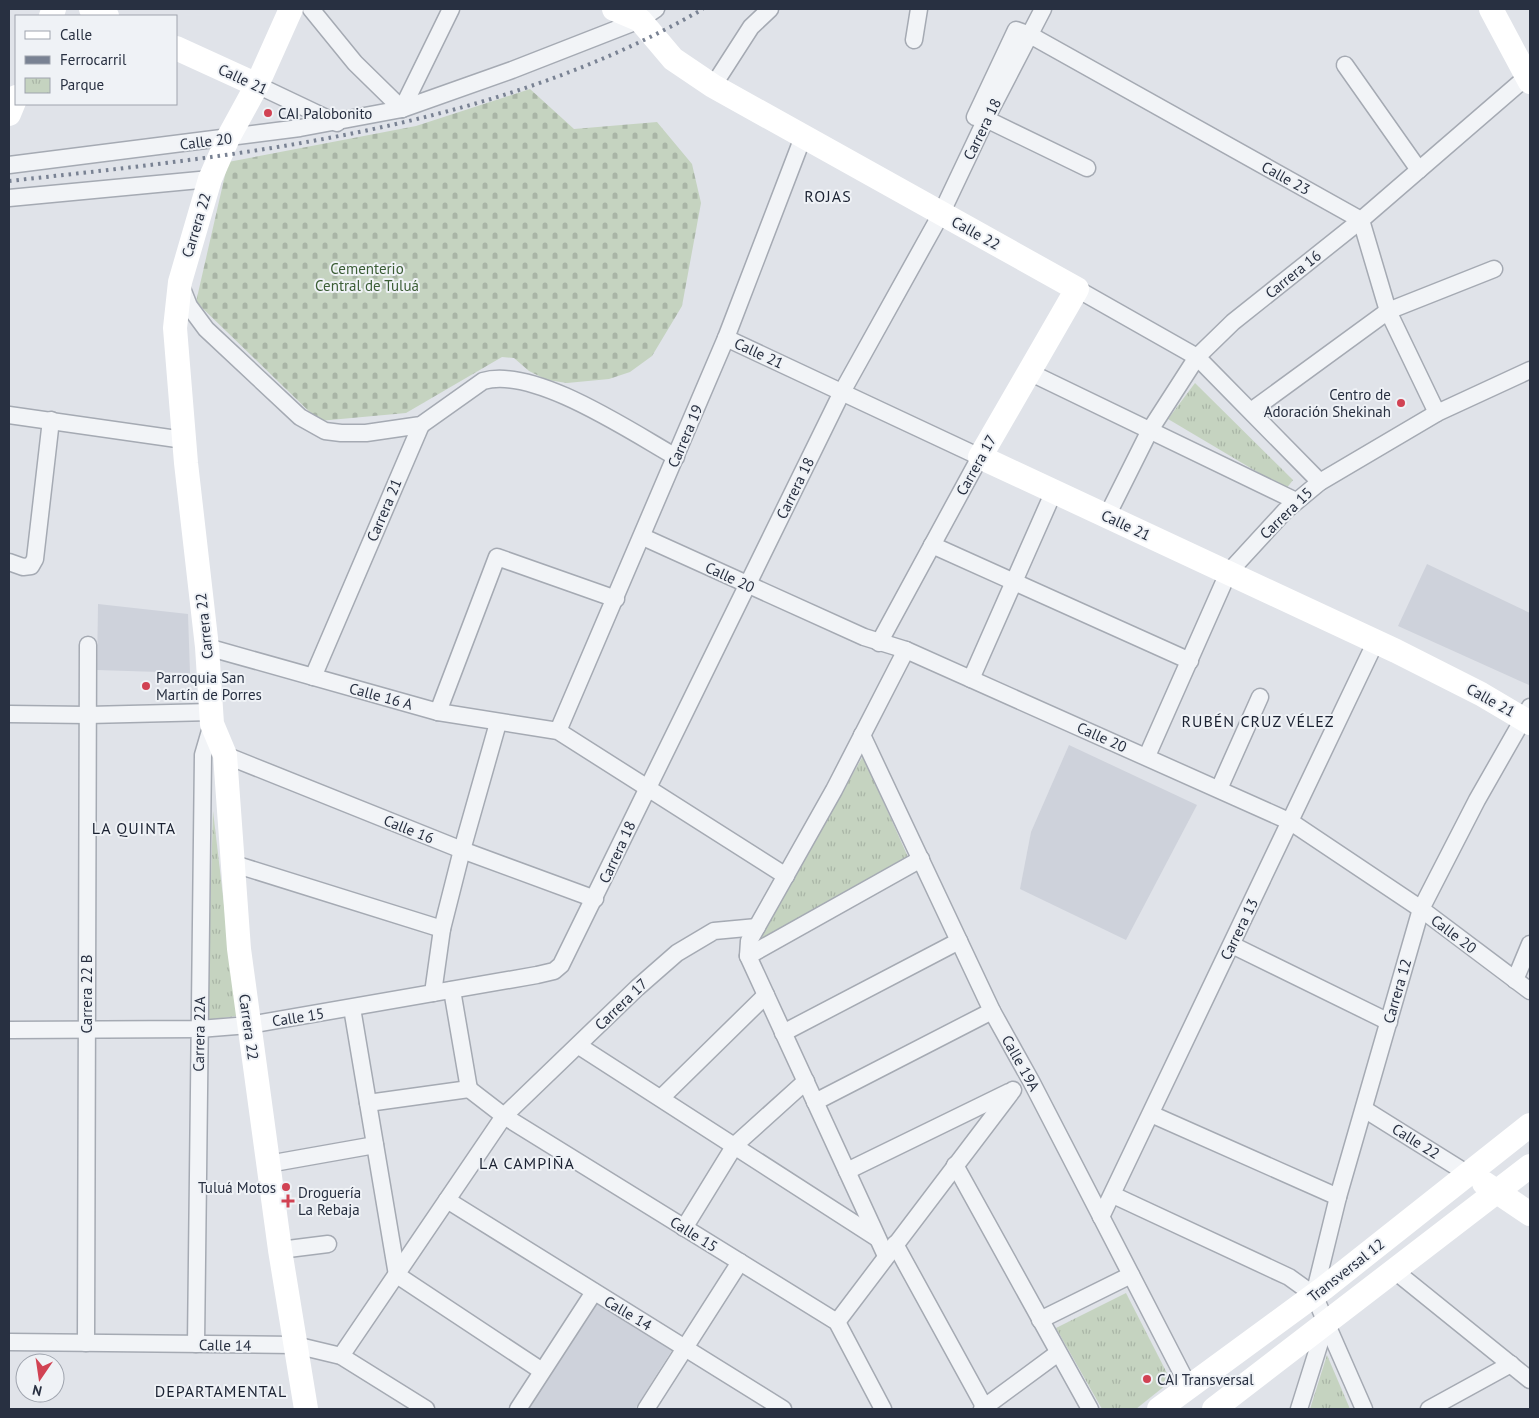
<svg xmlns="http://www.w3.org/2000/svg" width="1539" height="1418" font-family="'PT Sans',sans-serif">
	<defs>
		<pattern id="cemetery-stones" width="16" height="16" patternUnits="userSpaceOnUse" patternTransform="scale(1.25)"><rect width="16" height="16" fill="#c5d3c0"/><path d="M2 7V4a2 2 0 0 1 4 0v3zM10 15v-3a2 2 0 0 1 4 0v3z" fill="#a9b5a6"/></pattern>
		<pattern id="park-tufts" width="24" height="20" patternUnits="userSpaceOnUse" patternTransform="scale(1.25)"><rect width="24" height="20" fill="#c5d3c0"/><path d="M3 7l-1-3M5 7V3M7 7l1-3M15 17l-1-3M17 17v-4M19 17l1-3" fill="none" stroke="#a9b5a6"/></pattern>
	</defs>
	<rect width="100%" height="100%" fill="#e0e3e9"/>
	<g fill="#ced2db">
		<polygon points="1427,564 1530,613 1529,685 1398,626"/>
		<polygon points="98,604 188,614 190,673 97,670"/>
		<polygon points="1069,745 1197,805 1126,940 1020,889 1031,832"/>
		<polygon points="592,1301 672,1350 635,1409 524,1409"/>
	</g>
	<polygon fill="url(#cemetery-stones)" points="530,89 574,129 657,122 692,164 701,203 682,306 652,356 630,372 609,379 567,383 547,380 529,371 514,358 502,357 406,413 319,421 196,302 228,162 416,126"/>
	<g fill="url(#park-tufts)">
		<polygon points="1195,383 1293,480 1286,489 1168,419"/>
		<polygon points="863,756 908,857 757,942"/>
		<polygon points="213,811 237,1016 207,1020"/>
		<polygon points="1126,1293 1171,1381 1136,1409 1102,1409 1056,1328"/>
		<polygon points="1327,1355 1350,1409 1310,1409"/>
	</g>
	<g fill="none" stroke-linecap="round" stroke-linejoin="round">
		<g stroke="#a5aab3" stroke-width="19">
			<g id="street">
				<polyline points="311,9 355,63 402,109"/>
				<polyline points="914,40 919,9"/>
				<polyline points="1345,65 1419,170"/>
				<polyline points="257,85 337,123"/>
				<polyline points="713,86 751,27 770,9"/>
				<polyline points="402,109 451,9"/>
				<polyline points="975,117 1016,30 1030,35 1361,220 1388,311 1437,413"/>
				<polyline points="986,119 1087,168"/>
				<polyline points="9,165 300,128 402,109 512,70 640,20 656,9"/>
				<polyline points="9,198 210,179"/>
				<path d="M181 286 189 306 206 329 300 417 325 431 341 433H366L421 425 483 381C534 366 630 431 676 457"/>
				<polyline points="1077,289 1197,357 1320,482"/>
				<polyline points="726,338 980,457 879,643"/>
				<polyline points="1029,372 1296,501"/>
				<polyline points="1251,411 1388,311 1494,269"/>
				<polyline points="9,415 184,440"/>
				<polyline points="1107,516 1150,430 1197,357 1233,322 1361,220 1530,74"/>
				<polyline points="643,537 864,637 906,650 1291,822 1421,909 1530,991"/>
				<polyline points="932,545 1190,661"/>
				<polyline points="9,562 23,567 31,566 35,559 51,420"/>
				<polyline points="207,647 438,712 558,731 786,876"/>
				<polyline points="313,677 421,425"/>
				<polyline points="971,679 1054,491"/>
				<polyline points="438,712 497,557 616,599"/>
				<polyline points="9,714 88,715 212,712"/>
				<polyline points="558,731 726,338 803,137"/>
				<polyline points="862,735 992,1011 1031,1081 1189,1387"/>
				<polyline points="225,755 462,850 595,899"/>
				<polyline points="1147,756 1228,573 1285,511 1320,482 1437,413 1530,370"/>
				<polyline points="1219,789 1260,697"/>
				<polyline points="231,863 442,929"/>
				<polyline points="1232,945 1389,1022"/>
				<polyline points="748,956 921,859"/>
				<polyline points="1515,980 1530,944"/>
				<polyline points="452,990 469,1089"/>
				<polyline points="433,993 442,929 462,850 498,723"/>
				<polyline points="352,1008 397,1275 542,1371"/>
				<polyline points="9,1030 199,1029 249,1025 537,975 554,971 561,965 842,392 941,214 986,119 1043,9"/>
				<polyline points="783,1033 959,941"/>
				<polyline points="579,1046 877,1238"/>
				<polyline points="469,1089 504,1116 837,1322 883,1409"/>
				<polyline points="661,1098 766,995"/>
				<polyline points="815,1102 992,1011"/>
				<polyline points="368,1103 469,1089"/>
				<polyline points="1364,1109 1468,1174"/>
				<polyline points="1151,1114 1338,1197"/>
				<polyline points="268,1164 375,1145"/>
				<polyline points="955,1165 1090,1409"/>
				<polyline points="847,1171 1009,1092"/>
				<polyline points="1113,1195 1289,1277 1314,1295"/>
				<polyline points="447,1200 783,1409"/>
				<polyline points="1101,1217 1376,641"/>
				<polyline points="684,1228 735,1145 806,1081"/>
				<polyline points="895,1244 985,1408"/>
				<polyline points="280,1250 328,1244"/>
				<polyline points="886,1256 748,956 749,941 834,790 906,650"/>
				<polyline points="1395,1271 1530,1380"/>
				<polyline points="1314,1295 1338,1197 1421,909 1477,800 1530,707"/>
				<polyline points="1314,1295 1364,1409"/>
				<polyline points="1040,1320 1131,1275"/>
				<polyline points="837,1322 1013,1090"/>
				<polyline points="9,1342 295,1345 341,1356 426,1409"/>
				<polyline points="86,1343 88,645"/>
				<polyline points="196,1344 203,755 212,724"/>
				<polyline points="341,1356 504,1116 637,988 677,953 714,931 757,927"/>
				<polyline points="518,1409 594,1292"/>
				<polyline points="646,1409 740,1262"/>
				<polyline points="982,1409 1058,1353"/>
				<polyline points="1299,1409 1326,1323"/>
				<polyline points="1429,1409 1511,1364"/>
			</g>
		</g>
		<use href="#street" stroke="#f2f4f7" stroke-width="16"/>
		<g stroke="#fff" stroke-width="24">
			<polyline points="91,9 107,16"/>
			<polyline points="291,9 257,85 228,138 210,179 180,282 175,328 186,463 207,647 212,724 225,755 239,949 280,1250 306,1409"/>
			<polyline points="614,9 640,20 673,59 713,86 1077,289 980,457 1396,651 1481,694 1530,723"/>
			<polyline points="1491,9 1530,82"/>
			<polyline points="51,16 54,9"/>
			<polyline points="176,48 257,85"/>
			<polyline points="9,114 16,97"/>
			<polyline points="1484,1183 1530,1214"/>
			<polyline points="1159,1409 1324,1288 1530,1125"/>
			<polyline points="1214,1409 1530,1166"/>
		</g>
		<path stroke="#798293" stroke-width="4" stroke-dasharray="2.5 5" stroke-linecap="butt" d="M9 181C246 155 492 130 703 9"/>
	</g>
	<g fill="#d14253" stroke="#eff2f6" stroke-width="2">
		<circle cx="268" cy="113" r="5"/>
		<circle cx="1401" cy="403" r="5"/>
		<circle cx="146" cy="686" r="5"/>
		<circle cx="286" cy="1187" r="5"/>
		<path d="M285.5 1193.5h5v5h5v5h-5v5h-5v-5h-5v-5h5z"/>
		<circle cx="1147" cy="1379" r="5"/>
	</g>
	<g text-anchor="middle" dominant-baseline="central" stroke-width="4" stroke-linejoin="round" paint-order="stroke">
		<g font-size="15" fill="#283041" stroke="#eff2f6">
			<text transform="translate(243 79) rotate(25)">Calle 21</text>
			<text transform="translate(982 129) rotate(-64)">Carrera 18</text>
			<text transform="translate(206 141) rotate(-7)">Calle 20</text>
			<text transform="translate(1286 178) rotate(29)">Calle 23</text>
			<text transform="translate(196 225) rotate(-73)">Carrera 22</text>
			<text transform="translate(976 233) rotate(29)">Calle 22</text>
			<text transform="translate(1293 274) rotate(-39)">Carrera 16</text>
			<text transform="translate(759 353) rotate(25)">Calle 21</text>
			<text transform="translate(685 436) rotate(-67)">Carrera 19</text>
			<text transform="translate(976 465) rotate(-61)">Carrera 17</text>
			<text transform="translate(795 488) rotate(-64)">Carrera 18</text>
			<text transform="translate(384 510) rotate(-67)">Carrera 21</text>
			<text transform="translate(1286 513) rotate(-44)">Carrera 15</text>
			<text transform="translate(1126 525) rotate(25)">Calle 21</text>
			<text transform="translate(730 577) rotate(25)">Calle 20</text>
			<text transform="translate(204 626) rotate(-96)">Carrera 22</text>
			<text transform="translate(381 696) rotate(15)">Calle 16 A</text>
			<text transform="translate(1491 700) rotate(29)">Calle 21</text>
			<text transform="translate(1102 737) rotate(24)">Calle 20</text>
			<text transform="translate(409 829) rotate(22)">Calle 16</text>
			<text transform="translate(617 852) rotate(-65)">Carrera 18</text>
			<text transform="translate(1239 929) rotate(-64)">Carrera 13</text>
			<text transform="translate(1454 934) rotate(37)">Calle 20</text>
			<text transform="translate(1397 991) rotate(-74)">Carrera 12</text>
			<text transform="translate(86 994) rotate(-90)">Carrera 22 B</text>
			<text transform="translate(621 1004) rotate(-44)">Carrera 17</text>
			<text transform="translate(298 1017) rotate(-9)">Calle 15</text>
			<text transform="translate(249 1027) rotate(82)">Carrera 22</text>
			<text transform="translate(199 1034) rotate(-89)">Carrera 22A</text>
			<text transform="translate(1021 1063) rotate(61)">Calle 19A</text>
			<text transform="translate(1416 1141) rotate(32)">Calle 22</text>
			<text transform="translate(694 1234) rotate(32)">Calle 15</text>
			<text transform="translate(1346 1270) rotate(-38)">Transversal 12</text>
			<text transform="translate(628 1313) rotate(31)">Calle 14</text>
			<text transform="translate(225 1345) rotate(1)">Calle 14</text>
		</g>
		<g font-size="15" fill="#283041" stroke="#eff2f6" text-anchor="start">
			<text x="278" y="113">CAI Palobonito</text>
			<text x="1391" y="394" text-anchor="end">Centro de<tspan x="1391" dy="17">Adoración Shekinah</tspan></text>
			<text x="156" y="677">Parroquia San<tspan x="156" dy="17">Martín de Porres</tspan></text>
			<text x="276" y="1187" text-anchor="end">Tuluá Motos</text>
			<text x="298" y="1192">Droguería<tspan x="298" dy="17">La Rebaja</tspan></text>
			<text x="1157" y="1379">CAI Transversal</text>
		</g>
		<g font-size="15" fill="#3b5d35" stroke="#eff2f6">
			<text x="367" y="268">Cementerio<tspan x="367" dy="17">Central de Tuluá</tspan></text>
		</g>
		<g font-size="16" letter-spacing="1" fill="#1a2131" stroke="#eff2f6">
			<text x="828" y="196">ROJAS</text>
			<text x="1258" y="721">RUBÉN CRUZ VÉLEZ</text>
			<text x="134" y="828">LA QUINTA</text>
			<text x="527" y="1163">LA CAMPIÑA</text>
			<text x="221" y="1391">DEPARTAMENTAL</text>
		</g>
	</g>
	<rect width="1539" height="1418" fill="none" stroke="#283041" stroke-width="20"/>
	<rect x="15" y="15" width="162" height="90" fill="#eff2f6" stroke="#9fa4ae"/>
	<rect x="25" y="31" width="25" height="8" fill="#ffffff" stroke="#9fa4ae"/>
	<text x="60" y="40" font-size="15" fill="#283041">Calle</text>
	<rect x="25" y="56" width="25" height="8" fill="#798293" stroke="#9fa4ae"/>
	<text x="60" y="65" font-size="15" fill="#283041">Ferrocarril</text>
	<rect x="25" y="78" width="25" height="15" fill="url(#park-tufts)" stroke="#9fa4ae"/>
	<text x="60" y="90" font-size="15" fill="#283041">Parque</text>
	<g transform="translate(40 1378) rotate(193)"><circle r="24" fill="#eff2f6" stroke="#9fa4ae"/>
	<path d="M0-4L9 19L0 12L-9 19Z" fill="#d14253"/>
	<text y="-8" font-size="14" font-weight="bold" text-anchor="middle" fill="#283041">N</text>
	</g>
</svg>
